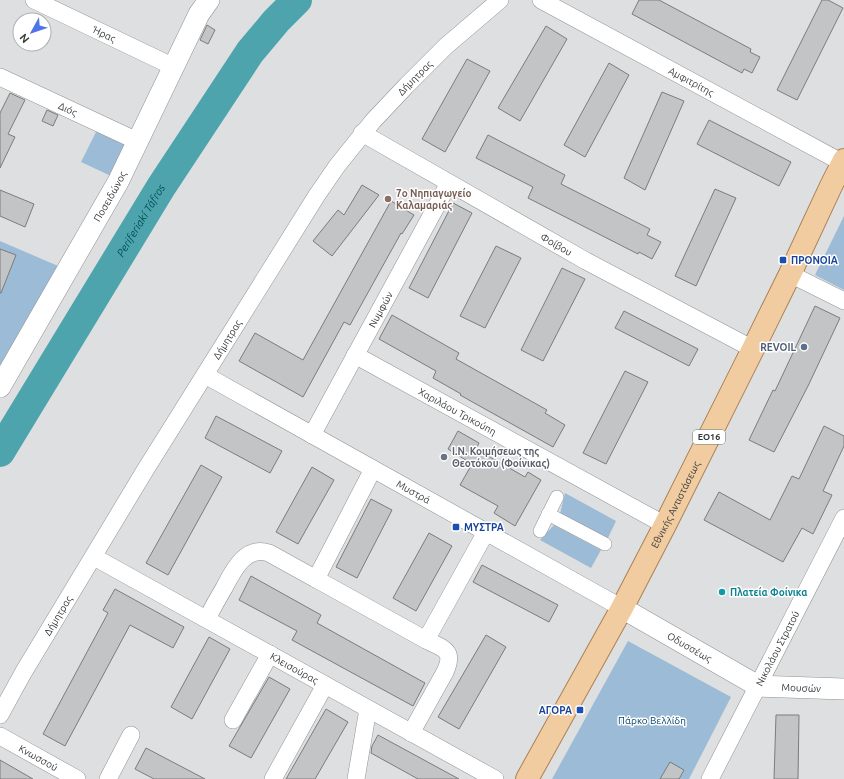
<svg xmlns="http://www.w3.org/2000/svg" width="844" height="779" font-family="Ubuntu,sans-serif">
	<rect width="100%" height="100%" fill="#dddfe1"/>
	<g fill="#9cbbd6">
		<polygon points="98,128 124,145 111,176 81,162"/>
		<polygon points="844,216 844,290 815,275"/>
		<polygon points="0,241 58,266 0,369"/>
		<polygon points="565,493 616,521 607,540 560,514"/>
		<polygon points="554,525 601,550 591,568 540,540"/>
		<polygon points="628,641 731,697 689,779 552,779"/>
	</g>
	<g fill="none" stroke-linecap="round" stroke-linejoin="round">
		<path stroke="#4ea4ad" stroke-width="30" id="s1" d="M0 452 161 187 250 52 276 21 297 0"/>
	</g>
	<g fill="#c2c4c6" stroke="#7a7c7d">
		<polygon points="639,0 659,0 751,49 750,52 760,57 752,73 744,69 742,73 632,14"/>
		<polygon points="822,0 828,0 843,8 797,100 777,90"/>
		<polygon points="207,25 215,30 208,44 200,40"/>
		<polygon points="546,26 567,39 520,121 498,108"/>
		<polygon points="467,59 490,71 445,152 422,139"/>
		<polygon points="609,63 629,75 585,157 564,145"/>
		<polygon points="662,92 684,101 645,190 624,178"/>
		<polygon points="10,93 25,100 8,134 15,137 0,168 0,113"/>
		<polygon points="47,110 58,115 53,126 42,121"/>
		<polygon points="709,120 791,162 779,186 697,144"/>
		<polygon points="488,135 565,175 561,184 650,229 647,235 661,242 652,259 639,252 638,254 528,198 533,187 476,158"/>
		<polygon points="362,185 379,195 332,256 313,241 338,210 344,215"/>
		<polygon points="715,189 736,198 696,286 675,276"/>
		<polygon points="0,190 34,204 25,227 0,216"/>
		<polygon points="391,201 414,215 402,234 401,233 350,325 344,322 303,397 239,361 255,333 303,360"/>
		<polygon points="453,203 472,213 428,298 409,288"/>
		<polygon points="496,246 521,258 485,328 460,316"/>
		<polygon points="0,249 16,255 1,293 0,293"/>
		<polygon points="562,268 585,279 543,361 521,350"/>
		<polygon points="815,306 840,318 808,386 774,452 749,440 773,390 775,391"/>
		<polygon points="624,311 698,349 689,366 615,328"/>
		<polygon points="392,315 459,353 456,359 547,410 545,413 565,425 553,447 460,395 461,394 433,378 436,371 379,339"/>
		<polygon points="625,371 648,382 606,464 583,453"/>
		<polygon points="216,416 282,451 270,473 205,438"/>
		<polygon points="824,426 844,436 844,446 823,491 832,495 813,534 802,528 783,562 704,520 719,492 770,520 792,476 799,479"/>
		<polygon points="458,431 479,443 476,449 525,477 528,472 541,480 515,526 494,513 498,506 460,485 472,464 448,449"/>
		<polygon points="201,465 222,477 168,575 146,563"/>
		<polygon points="312,467 334,480 298,544 276,532"/>
		<polygon points="371,499 392,510 357,578 336,567"/>
		<polygon points="429,533 452,546 416,611 393,598"/>
		<polygon points="482,565 558,605 549,622 473,582"/>
		<polygon points="251,576 321,615 317,623 425,683 413,706 292,640 297,631 239,600"/>
		<polygon points="115,589 184,627 173,648 130,625 65,746 43,734 108,613 103,610"/>
		<polygon points="486,635 506,647 459,729 438,717"/>
		<polygon points="209,637 230,649 192,719 171,707"/>
		<polygon points="269,677 290,689 251,758 229,746"/>
		<polygon points="326,709 348,722 315,779 286,779"/>
		<polygon points="776,715 799,715 798,779 774,779"/>
		<polygon points="378,735 459,779 418,779 371,753 372,746"/>
		<polygon points="146,748 205,779 154,779 135,769"/>
		<polygon points="0,760 33,779 0,779"/>
		<polygon points="670,762 684,770 679,779 660,779"/>
	</g>
	<g fill="none" stroke-linecap="round" stroke-linejoin="round">
		<g stroke="#919395" stroke-width="14">
			<g id="pedestrian">
				<polyline points="548,514 605,544"/>
				<polyline points="540,531 557,497"/>
			</g>
		</g>
		<g stroke="#919395" stroke-width="18">
			<g id="minor">
				<path id="s2" d="M34 0 174 67"/>
				<path id="s3" d="M541 0 843 163"/>
				<path id="s4" d="M0 77 137 141"/>
				<path id="s5" d="M362 133 586 261 753 349"/>
				<polyline points="790,274 844,301"/>
				<path id="s6" d="M355 355 665 525"/>
				<path id="s7" d="M205 375 622 608"/>
				<path id="s8" d="M312 435 449 183"/>
				<polyline points="373,469 316,579 426,640 486,532"/>
				<path id="s9" d="M94 557 495 779"/>
				<path d="M207 619C212 609 218 598 224 588 233 571 245 545 269 553L316 579"/>
				<path id="s10" d="M0 715 23 673 144 472 317 195 337 166 373 121 406 86 446 46 500 0"/>
				<polyline points="233,720 270,654"/>
				<path d="M411 733 445 672C455 650 444 649 426 640"/>
				<path id="s11" d="M0 736 77 779"/>
				<polyline points="108,779 131,735"/>
				<polyline points="273,779 325,685"/>
				<polyline points="356,779 368,709"/>
				<path id="s12" d="M710 779 844 518"/>
			</g>
		</g>
		<g stroke="#919395" stroke-width="22">
			<g id="tertiary">
				<path id="s13" d="M0 387 118 182 199 14 209 0"/>
				<path id="s14" d="M622 608 758 686 844 689"/>
			</g>
		</g>
		<g stroke="#aa8253" stroke-width="24">
			<g id="primary">
				<path id="s15" d="M527 779 622 608 665 525 753 349 790 274 831 186 844 160"/>
			</g>
		</g>
		<use href="#pedestrian" stroke="#fff" stroke-width="13"/>
		<use href="#minor" stroke="#fff" stroke-width="17"/>
		<use href="#tertiary" stroke="#fff" stroke-width="21"/>
		<use href="#primary" stroke="#f1cca0" stroke-width="22"/>
	</g>
	<circle fill="#8d6e63" stroke="#fff" stroke-width="1.5" cx="388" cy="199" r="4"/>
	<g fill="#1a4fb4" stroke="#fff" stroke-width="1.5">
		<rect x="779" y="256" width="8" height="8" rx="2"/>
		<rect x="452" y="523" width="8" height="8" rx="2"/>
		<rect x="576" y="706" width="8" height="8" rx="2"/>
	</g>
	<circle fill="#5c6f8a" stroke="#fff" stroke-width="1.5" cx="804" cy="347" r="4"/>
	<circle fill="#6b7280" stroke="#fff" stroke-width="1.5" cx="444" cy="457" r="4"/>
	<circle fill="#0f9aa8" stroke="#fff" stroke-width="1.5" cx="722" cy="592" r="4"/>
	<g text-anchor="middle" dominant-baseline="central" stroke-width="3" stroke-linejoin="round" paint-order="stroke">
		<rect fill="#fff" stroke="#747475" stroke-width="1" x="693" y="430" width="32" height="14" rx="3"/>
		<g font-size="9" font-weight="bold" fill="#38393a">
			<text x="709" y="437">ΕΟ16</text>
		</g>
		<g font-size="10" fill="#38393a" stroke="#fff">
			<text stroke="none"><textPath href="#s2" startOffset="78">Ήρας</textPath></text>
			<text stroke="none"><textPath href="#s10" startOffset="762">Δήμητρας</textPath></text>
			<text stroke="none"><textPath href="#s3" startOffset="171">Αμφιτρίτης</textPath></text>
			<text stroke="none"><textPath href="#s4" startOffset="75">Διός</textPath></text>
			<text stroke="none"><textPath href="#s13" startOffset="220">Ποσειδώνος</textPath></text>
			<text stroke="none"><textPath href="#s5" startOffset="224">Φοίβου</textPath></text>
			<text stroke="none"><textPath href="#s8" startOffset="143">Νυμφών</textPath></text>
			<text stroke="none"><textPath href="#s10" startOffset="439">Δήμητρας</textPath></text>
			<text stroke="none"><textPath href="#s6" startOffset="117">Χαριλάου Τρικούπη</textPath></text>
			<text stroke="none"><textPath href="#s7" startOffset="239">Μυστρά</textPath></text>
			<text stroke="none"><textPath href="#s15" startOffset="312">Εθνικής Αντιστάσεως</textPath></text>
			<text stroke="none"><textPath href="#s10" startOffset="115">Δήμητρας</textPath></text>
			<text stroke="none"><textPath href="#s14" startOffset="78">Οδυσσέως</textPath></text>
			<text stroke="none"><textPath href="#s12" startOffset="147">Νικολάου Στρατού</textPath></text>
			<text stroke="none"><textPath href="#s9" startOffset="229">Κλεισούρας</textPath></text>
			<text stroke="none"><textPath href="#s14" startOffset="200">Μουσών</textPath></text>
			<text stroke="none"><textPath href="#s11" startOffset="44">Κνωσσού</textPath></text>
		</g>
		<g font-size="10" font-weight="bold" fill="#785e54" stroke="#fff" text-anchor="start">
			<text x="396" y="193">7ο Νηπιαγωγείο<tspan x="396" dy="12">Καλαμαριάς</tspan></text>
		</g>
		<g font-size="10" font-weight="bold" fill="#164399" stroke="#fff" text-anchor="start">
			<text x="791" y="260">ΠΡΟΝΟΙΑ</text>
			<text x="464" y="527">ΜΥΣΤΡΑ</text>
			<text x="572" y="710" text-anchor="end">ΑΓΟΡΑ</text>
		</g>
		<g font-size="10" font-weight="bold" fill="#4e5e75" stroke="#fff" text-anchor="end">
			<text x="796" y="347">REVOIL</text>
		</g>
		<g font-size="10" font-weight="bold" fill="#5b616d" stroke="#fff" text-anchor="start">
			<text x="452" y="451">Ι.Ν. Κοιμήσεως της<tspan x="452" dy="12">Θεοτόκου (Φοίνικας)</tspan></text>
		</g>
		<g font-size="10" font-weight="bold" fill="#0d838f" stroke="#fff" text-anchor="start">
			<text x="730" y="592">Πλατεία Φοίνικα</text>
		</g>
		<g font-size="10" fill="#004069" stroke="#fff">
			<text x="652" y="720">Πάρκο Βελλίδη</text>
		</g>
		<g font-size="11" font-style="italic" fill="#005157" stroke="#fff">
			<text stroke="none"><textPath href="#s1" startOffset="271">Periferiakí Táfros</textPath></text>
		</g>
	</g>
	<g transform="translate(32 32) rotate(230)"><circle r="19" fill="#ffffff" stroke="#afb0b0"/>
	<path d="M0-3L7 15L0 10L-7 15Z" fill="#4d74e8"/>
	<text y="-6" font-size="11" font-weight="bold" text-anchor="middle" fill="#38393a">N</text>
	</g>
</svg>
